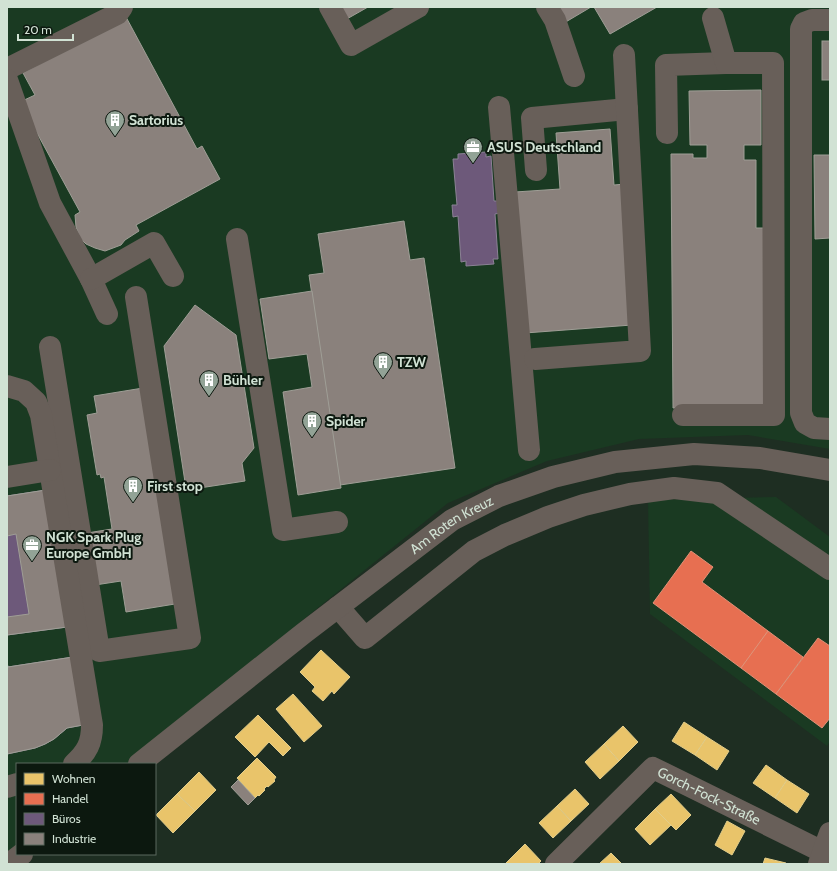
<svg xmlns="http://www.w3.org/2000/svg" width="837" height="871" font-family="Cabin,sans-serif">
	<rect width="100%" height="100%" fill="#1e2e22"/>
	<g fill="#1a3a22">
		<polygon points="7,7 830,7 830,449 748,435 639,439 547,461 448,503 299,623 153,764 17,764 17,847 7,852"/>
		<polygon points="776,497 830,537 830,741 827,746 650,614 648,500"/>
	</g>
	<g fill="#e9c46a" stroke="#e2cd8a">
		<polygon points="321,650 350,677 334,694 332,691 323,701 312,691 315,687 300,672"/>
		<polygon points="293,694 322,726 304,742 276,709"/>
		<polygon points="258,715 291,748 283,756 269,742 255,757 235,737"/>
		<polygon points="684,722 707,737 695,755 672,741"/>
		<polygon points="623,726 638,742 619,761 604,744"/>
		<polygon points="707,737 729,751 717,770 695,755"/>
		<polygon points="604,744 619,761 600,779 585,762"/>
		<polygon points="257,758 276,777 274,780 275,781 268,787 267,786 264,789 265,790 259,796 258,795 255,798 237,778"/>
		<polygon points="766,765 787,780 775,798 753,783"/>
		<polygon points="199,772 216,790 195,811 177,794"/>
		<polygon points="787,780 809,794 797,813 775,798"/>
		<polygon points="575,789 589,804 571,821 557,806"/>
		<polygon points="177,794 195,811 173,833 156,815"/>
		<polygon points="671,794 691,815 676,830 655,809"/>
		<polygon points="557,806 571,821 553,838 539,823"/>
		<polygon points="655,809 671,825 650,845 635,829"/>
		<polygon points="727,821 745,831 732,855 715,845"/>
		<polygon points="525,844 541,861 538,864 507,864 506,863"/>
		<polygon points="611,853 622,864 599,864"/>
		<polygon points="765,858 786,863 786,864 763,864"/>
	</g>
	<g fill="#e76f51" stroke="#e09278">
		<polygon points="691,551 713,567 702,582 768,631 741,668 653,603"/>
		<polygon points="768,631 803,657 776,694 741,668"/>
		<polygon points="818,638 830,646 830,718 822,728 776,694"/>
	</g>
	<g fill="#6d597a" stroke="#8b8295">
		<polygon points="486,152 486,157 491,156 494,201 499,201 500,213 495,214 498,259 493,259 494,264 466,266 466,261 461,262 458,216 453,217 452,205 457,205 453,159 458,159 458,154"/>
		<polygon points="46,490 67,627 7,635 7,496"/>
		<polygon points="73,657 83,725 67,728 54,739 45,744 35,748 7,754 7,663 8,667"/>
	</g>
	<g fill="#8a817c" stroke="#9f9e96">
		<polygon points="338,7 368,7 345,20"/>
		<polygon points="555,7 591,7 564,23"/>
		<polygon points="594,7 657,7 610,34"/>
		<polygon points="126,17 197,149 202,146 220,179 136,225 139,231 125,240 121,245 105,251 95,248 86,244 80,238 76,227 75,215 80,212 20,102 35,95 23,73"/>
		<rect x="822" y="41" width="8" height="39"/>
		<polygon points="761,90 761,145 744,145 744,160 756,160 756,228 767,228 768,408 673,408 671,154 693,154 693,158 707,158 707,145 690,145 689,91"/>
		<polygon points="610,129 614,185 625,184 632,325 525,333 515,192 560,189 556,133"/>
		<polygon points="814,155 830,155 830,238 815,239"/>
		<polygon points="404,221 410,260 424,258 455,468 340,485 309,275 324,273 318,234"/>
		<polygon points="312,291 341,488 298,495 283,392 312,387 307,354 269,359 260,299"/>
		<polygon points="195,305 236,335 254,448 242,463 245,481 193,489 185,482 164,346"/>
		<polygon points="143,388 175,604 126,612 121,581 95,585 87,533 112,529 104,477 101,478 100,474 97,475 87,415 97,413 94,396"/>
		<polygon points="46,490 67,627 7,635 7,617 29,614 16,534 7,536 7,496"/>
		<polygon points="73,657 83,725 67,728 54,739 45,744 35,748 7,754 7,663 8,667"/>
		<polygon points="238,780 255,798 248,805 231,787"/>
	</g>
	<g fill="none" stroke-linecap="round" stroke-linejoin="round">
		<g stroke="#685f59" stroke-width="22">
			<polyline points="330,7 351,45 418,7"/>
			<polyline points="547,7 555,20 574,76"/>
			<polyline points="830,20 812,20 804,23 801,29 801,413 805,423 814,428 830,429"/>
			<polyline points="7,69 117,14 122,7"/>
			<polyline points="7,80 50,203 91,279 107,314"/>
			<polyline points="499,107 529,450"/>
			<polyline points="667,133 666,65 726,63"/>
			<polyline points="536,170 532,118 627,109"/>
			<polyline points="237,239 283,530 337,522"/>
			<polyline points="91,279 154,243 173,276"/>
			<polyline points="50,347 99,651 190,638 136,297"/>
			<polyline points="535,359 640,351 624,55"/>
			<path d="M7 386 24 391 36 402 41 415 92 725C92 743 87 752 74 764"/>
			<polyline points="683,415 774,415 773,63 726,63 713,18"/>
			<polyline points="7,477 50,470"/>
			<polyline points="338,607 365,638 474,551 505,535 548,517 584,505 630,494 674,488 717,493 830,569"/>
			<path id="s1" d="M139 764 304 633 452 520 499 496 553 477 615 462 694 454 760 458 830 470"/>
			<polyline points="7,787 17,784"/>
			<polyline points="9,864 22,854"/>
			<path id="s2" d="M556 864 653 768 823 852"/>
			<polyline points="819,864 823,852 830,833"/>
		</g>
	</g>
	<defs>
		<g id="building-pin" transform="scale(1)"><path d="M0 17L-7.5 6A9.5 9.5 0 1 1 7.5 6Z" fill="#92a396" stroke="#0c180f"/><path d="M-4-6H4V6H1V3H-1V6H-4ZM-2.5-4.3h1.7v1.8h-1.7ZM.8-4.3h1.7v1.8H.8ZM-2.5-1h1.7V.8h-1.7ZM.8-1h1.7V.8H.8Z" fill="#fff"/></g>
		<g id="office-pin" transform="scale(1)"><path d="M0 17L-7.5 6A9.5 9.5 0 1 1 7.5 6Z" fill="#92a396" stroke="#0c180f"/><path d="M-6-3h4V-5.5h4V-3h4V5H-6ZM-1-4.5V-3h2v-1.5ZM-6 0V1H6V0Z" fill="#fff"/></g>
	</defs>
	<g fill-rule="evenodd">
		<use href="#building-pin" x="115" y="120"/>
		<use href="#office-pin" x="473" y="147"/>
		<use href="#building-pin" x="383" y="362"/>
		<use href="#building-pin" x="209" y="380"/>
		<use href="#building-pin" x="312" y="421"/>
		<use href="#building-pin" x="133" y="486"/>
		<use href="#office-pin" x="32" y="545"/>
	</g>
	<g text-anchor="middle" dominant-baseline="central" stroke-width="4" stroke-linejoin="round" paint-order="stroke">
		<g font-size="14" font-weight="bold" fill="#d1e2d4" stroke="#0c180f" text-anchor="start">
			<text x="129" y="120">Sartorius</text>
			<text x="487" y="147">ASUS Deutschland</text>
			<text x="397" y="362">TZW</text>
			<text x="223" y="380">Bühler</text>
			<text x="326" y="421">Spider</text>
			<text x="147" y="486">First stop</text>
			<text x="46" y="537">NGK Spark Plug<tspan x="46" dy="16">Europe GmbH</tspan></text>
		</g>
		<g font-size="14" fill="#d1e2d4" stroke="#0c180f">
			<text stroke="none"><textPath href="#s1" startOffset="394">Am Roten Kreuz</textPath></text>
			<text stroke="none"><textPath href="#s2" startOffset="199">Gorch-Fock-Straße</textPath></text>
		</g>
	</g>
	<rect width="837" height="871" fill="none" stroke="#d1e2d4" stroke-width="16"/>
	<rect x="16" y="763" width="140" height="92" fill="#0c180f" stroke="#5b695e"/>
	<rect x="24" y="773" width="20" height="12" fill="#e9c46a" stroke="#5b695e"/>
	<text x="52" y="783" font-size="12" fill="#d1e2d4">Wohnen</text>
	<rect x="24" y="793" width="20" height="12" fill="#e76f51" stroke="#5b695e"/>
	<text x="52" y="803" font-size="12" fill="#d1e2d4">Handel</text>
	<rect x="24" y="813" width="20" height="12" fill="#6d597a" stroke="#5b695e"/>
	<text x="52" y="823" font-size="12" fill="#d1e2d4">Büros</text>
	<rect x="24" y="833" width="20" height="12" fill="#8a817c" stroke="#5b695e"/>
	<text x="52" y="843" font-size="12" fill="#d1e2d4">Industrie</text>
	<path d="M18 34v6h55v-6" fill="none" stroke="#d1e2d4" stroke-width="2"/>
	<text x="24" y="34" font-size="12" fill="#d1e2d4" stroke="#0c180f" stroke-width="3" paint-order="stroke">20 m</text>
</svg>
